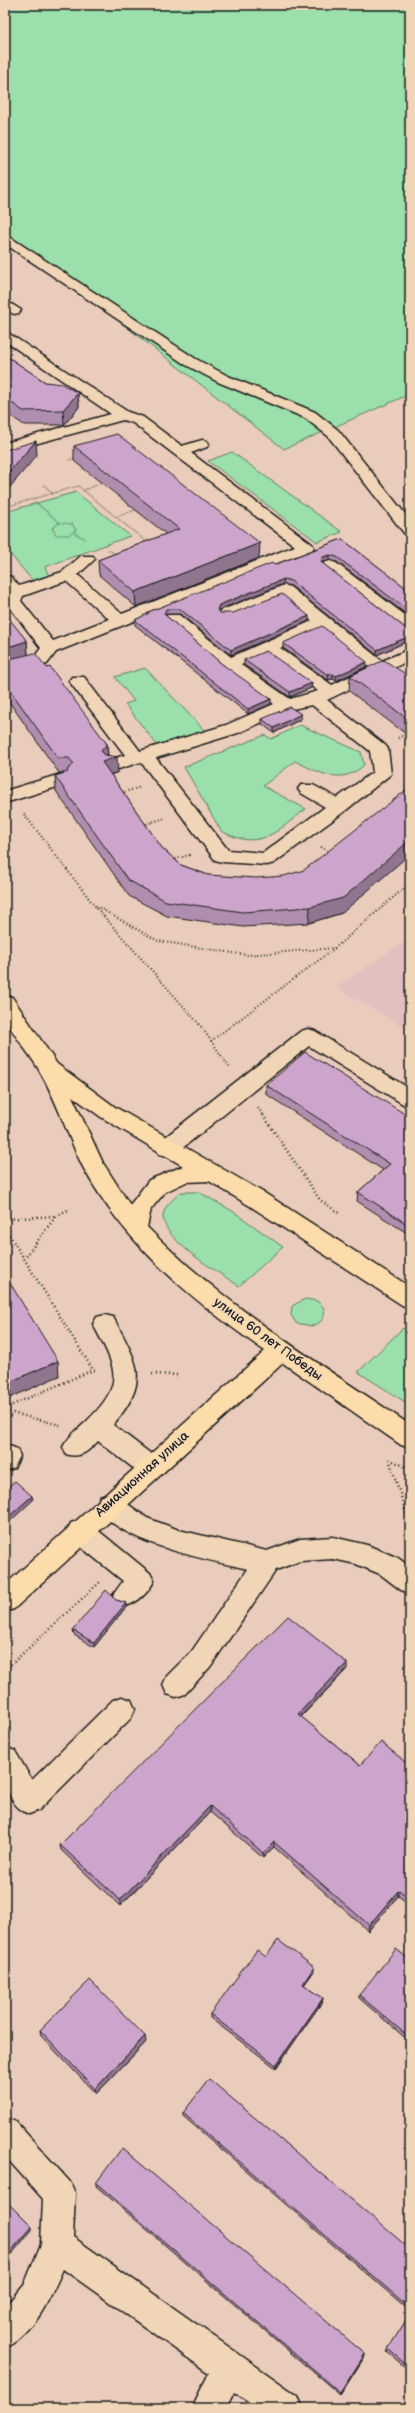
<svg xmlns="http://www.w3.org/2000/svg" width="415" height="2413" font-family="'Balsamiq Sans',sans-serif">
	<rect width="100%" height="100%" fill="#e9ccbb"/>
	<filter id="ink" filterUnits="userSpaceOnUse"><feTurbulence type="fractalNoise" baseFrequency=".025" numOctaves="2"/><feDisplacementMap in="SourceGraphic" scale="8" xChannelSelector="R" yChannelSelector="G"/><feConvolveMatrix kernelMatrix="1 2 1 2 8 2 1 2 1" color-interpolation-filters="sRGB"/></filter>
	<g filter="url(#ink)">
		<polygon fill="#e1c0c0" points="410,938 410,1031 336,987"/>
		<g fill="#9adfac" stroke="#5b7e64">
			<polygon points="5,5 410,5 410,394 284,449 5,233"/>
			<polygon points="232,452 342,532 317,542 208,461"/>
			<polygon points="76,492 130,536 45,567 49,576 38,581 32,580 5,548 5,512"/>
			<polygon points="145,668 205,731 157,745 125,704 134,701 115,677"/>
			<path d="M300 725 361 752 364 765C341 786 320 773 295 761L263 786 306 809C275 832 261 852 221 831L184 767 265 735 271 739Z"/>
			<path d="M181 1192H199L234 1212 283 1247 239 1286C220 1273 163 1241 163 1216 164 1205 174 1199 181 1192Z"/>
			<path d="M305 1299 317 1301 324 1308C326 1318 321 1323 312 1326L296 1323 291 1315 292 1306Z"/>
			<polygon points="403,1328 410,1332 410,1405 358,1372"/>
		</g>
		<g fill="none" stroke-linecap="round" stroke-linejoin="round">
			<g stroke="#1c1c1c" stroke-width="3">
				<g id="minor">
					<polygon points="5,234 196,359 228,376 315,412 338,430 410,520 410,535 404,533 328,436 305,418 218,382 186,365 5,244"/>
					<polygon points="5,300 21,310 19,313 14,314 5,310"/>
					<path d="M5 331 128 412 143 417 182 446 202 440 207 441 209 444 207 447 191 453 312 544 314 547 312 550 56 652 47 664 5 675V665L35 656 41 648 5 601 8 593 5 590V575L11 577 19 586 62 572 81 556H93L95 559 78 575 122 614 295 546 133 423 123 420 5 452V443L111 414 5 341ZM66 581 109 619 53 641 21 601 23 596Z"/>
					<polygon points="330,561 336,563 410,619 410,632 404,631 324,569 322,566 324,563"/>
					<path d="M284 585 290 587 382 661 410 649V660L327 700 385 745 388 749 391 774 345 811 274 863 267 865 222 862 215 860 141 762 112 771 106 769 103 765 106 761 125 755 69 681 72 677H84L140 751 226 725 274 704 223 668 165 618 167 615H179L231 657 312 621 282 597 232 617H220L218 614 220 611ZM322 629 369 667 332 685 280 648ZM266 654 318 691 290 699 241 665ZM312 705 370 751 373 772 337 798 313 785H301L298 789 301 793 325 807 263 853 228 850 156 758 238 733 292 709Z"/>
					<polygon points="64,773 70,775 73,779 70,783 5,803 5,791"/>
					<polygon points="308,1029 315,1031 410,1089 410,1107 403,1104 309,1046 175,1154 167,1156 159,1154 156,1148 159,1142 301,1031"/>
					<path d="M105 1315 113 1317C138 1364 151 1380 113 1425L159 1460 162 1467 159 1474 150 1477 141 1474 98 1441C88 1451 81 1459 66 1454L63 1447C68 1437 77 1430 86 1422 126 1383 117 1370 93 1324L97 1317Z"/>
					<polygon points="5,1444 17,1449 20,1456 14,1468 5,1471"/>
					<path d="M109 1494 118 1497 147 1518 179 1530 267 1551 300 1539 333 1537 367 1545 398 1558 410 1567V1593L401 1590 380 1574 356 1564 333 1559 300 1561 276 1570 210 1667 185 1694 176 1697 167 1694 163 1685 167 1676 192 1651 248 1569C210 1560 115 1543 97 1505L100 1497Z"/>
					<path d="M80 1520 89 1523 150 1573 154 1581C148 1593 138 1602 126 1606L117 1603 113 1595 123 1581 71 1539 67 1531 71 1523Z"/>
					<path d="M122 1697 131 1700 135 1709 131 1718 39 1810 29 1814C2 1803 5 1772 5 1747L15 1751 32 1780 113 1700Z"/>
					<path d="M5 2118 16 2122 70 2182 75 2193 73 2237 298 2396 303 2408H258L235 2392 227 2408H192L209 2373 63 2269C51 2296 34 2336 5 2348V2307L25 2283 41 2244 43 2199 5 2156Z"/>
				</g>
			</g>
			<g stroke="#1c1c1c" stroke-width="3">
				<path id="major" d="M5 995 12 997 57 1064 115 1107 266 1194 410 1287V1308L402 1305 250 1206 209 1181 186 1182 165 1192 151 1209 147 1227C224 1306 319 1363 410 1425V1448L401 1445 283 1363 14 1609 5 1612V1585L265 1351C193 1301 125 1245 83 1167 67 1135 57 1100 39 1070 33 1058 7 1027 5 1016 4 1009 5 1002 5 995ZM72 1096 101 1117 183 1166 149 1180 130 1205 103 1163Z"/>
			</g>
			<g stroke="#1c1c1c" stroke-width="1.5" stroke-dasharray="0.5 1.5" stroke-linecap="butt">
				<polyline points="5,419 11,416"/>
				<polyline points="69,460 76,458"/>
				<polyline points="44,485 53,494"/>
				<polyline points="84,490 102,483"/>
				<polyline points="33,500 60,523"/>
				<polyline points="5,507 78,486 149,544"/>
				<polyline points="117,517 135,510"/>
				<polygon points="60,523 72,524 76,530 68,535 56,535 52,528"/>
				<polyline points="74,533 86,539"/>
				<polyline points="108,550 118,555"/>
			</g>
			<g stroke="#1c1c1c" stroke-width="2" stroke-dasharray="1 2.5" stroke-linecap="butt">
				<polyline points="398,738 406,734"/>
				<polyline points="121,793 141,787"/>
				<polyline points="24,814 94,905 200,1025 230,1068"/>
				<polyline points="143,825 165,818"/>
				<polyline points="321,847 330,853"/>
				<polyline points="172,860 192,854"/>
				<polyline points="96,906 158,941 246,955 335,948"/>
				<polyline points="211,1041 335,948 410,883"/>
				<polyline points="258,1108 264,1116"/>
			</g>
			<g stroke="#1c1c1c" stroke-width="2.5" stroke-dasharray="1 3" stroke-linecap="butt">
				<polyline points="263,1115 320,1200 339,1213"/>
				<polyline points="56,1216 68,1210"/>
				<polyline points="5,1219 56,1216 24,1259"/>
				<polyline points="5,1228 93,1370 97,1370"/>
				<polyline points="152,1374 177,1375"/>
				<polyline points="5,1408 93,1370"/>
				<polyline points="5,1411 60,1425"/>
				<polyline points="389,1459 410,1525"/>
				<polyline points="393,1461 410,1469"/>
				<polyline points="5,1670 100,1582"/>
			</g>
			<use href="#minor" fill="#f0d6b7" fill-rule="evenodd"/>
			<use href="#major" fill="#fddcac" fill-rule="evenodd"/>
		</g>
		<g fill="#b08eaf" stroke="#1c1c1c">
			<polygon points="5,355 45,382 78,393 79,407 64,425 24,425 5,412"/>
			<polygon points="74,446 259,558 136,607 99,575 98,560 166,534 74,461"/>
			<polygon points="342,539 410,591 410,617 337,562 330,560 323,562 322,563 404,627 410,628 410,640 377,655 291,586 283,584 219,610 218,612 220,613 309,621 231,655 180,614 166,614 165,615 222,664 271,704 248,714 135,625 135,620 148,614 148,612"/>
			<polygon points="5,617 27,641 28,655 47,668 107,744 108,756 118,772 111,775 162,848 181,865 208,875 342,913 309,923 243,927 167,916 129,896 56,791 55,776 64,773 59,773 5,696"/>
			<polygon points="283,643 366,667 336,681 333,679 328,680 283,648"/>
			<polygon points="244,660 312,683 311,688 290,697 244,665"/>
			<polygon points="350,676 410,677 410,737 349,691"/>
			<polygon points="301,714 301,719 274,733 262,724 262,719"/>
			<polygon points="266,1085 408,1116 410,1114 410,1235 357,1201 358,1192 383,1170 266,1094"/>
			<polygon points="116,1600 126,1603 126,1607 94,1647 74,1635 73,1630"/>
			<polygon points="347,1669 301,1717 360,1765 410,1900 408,1903 398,1896 368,1931 274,1847 263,1858 210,1812 120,1906 61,1850 60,1845"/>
			<polygon points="266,1957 314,1971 304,1985 323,1998 322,2002 276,2068 210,2018 210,2014"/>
			<polygon points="410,1960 410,2042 359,1998 359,1995"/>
			<polygon points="40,2030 146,2042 96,2094 41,2036"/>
			<polygon points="183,2113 410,2249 410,2311 183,2116"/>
			<polygon points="96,2183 365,2356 340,2395 96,2186"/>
			<polygon points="410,2314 410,2371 387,2352"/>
		</g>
		<g fill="#90748f" stroke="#1c1c1c">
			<polygon points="78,393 79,407 64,425 63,410"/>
			<polygon points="36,441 37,455 5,493 5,476"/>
			<polygon points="260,543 259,558 136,607 135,592"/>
			<polygon points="330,555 330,560 323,562 321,567 321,562 323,557"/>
			<polygon points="284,579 283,584 219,610 217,615 217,610 219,605"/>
			<polygon points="309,616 309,621 231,655 231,650"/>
			<polygon points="410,636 410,640 377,655 377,650"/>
			<polygon points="27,641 28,657 5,664 5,648"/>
			<polygon points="367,662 366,667 336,681 336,676"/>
			<polygon points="333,674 333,679 328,680 328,675"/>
			<polygon points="312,683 311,688 290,697 290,692"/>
			<polygon points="271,699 271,704 248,714 248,709"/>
			<polygon points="301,714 301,719 274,733 274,728"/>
			<polygon points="107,744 108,759 117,757 118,772 103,777 101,751"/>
			<polygon points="410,840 410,854 342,913 309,923 310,907"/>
			<polygon points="58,1361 59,1376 5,1400 5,1384"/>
			<polygon points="32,1496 33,1500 5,1526 5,1520"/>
			<polygon points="126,1603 126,1607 94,1647 94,1643"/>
			<polygon points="347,1663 347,1669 297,1720 298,1714"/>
			<polygon points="210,1806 210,1812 120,1906 120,1900"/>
			<polygon points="274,1842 274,1847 263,1858 263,1853"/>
			<polygon points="399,1890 398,1896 368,1931 369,1925"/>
			<polygon points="410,1897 410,1900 408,1903 409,1898"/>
			<polygon points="314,1967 314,1971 302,1988 303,1984"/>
			<polygon points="323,1998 322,2002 276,2068 276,2065"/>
			<polygon points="145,2036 146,2042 96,2094 95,2089"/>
			<polygon points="32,2227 32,2230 5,2262 5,2258"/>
			<polygon points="365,2354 365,2356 340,2395 340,2393"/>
		</g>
		<g fill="#cda5cc" stroke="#1c1c1c">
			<polygon points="5,355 45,382 62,384 78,393 63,410 23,411 5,398"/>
			<polygon points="117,434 260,543 135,592 98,560 179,529 74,446"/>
			<polygon points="36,441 5,476 5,450"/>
			<polygon points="342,539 410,591 410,612 337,557 330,555 323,557 321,562 404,627 410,628 410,636 377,650 291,581 284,579 219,605 217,610 220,613 233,613 282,594 309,616 231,650 180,609 166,609 164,614 222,664 271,699 248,709 135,620 149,613 148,612 272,563 274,565"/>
			<polygon points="7,616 27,641 5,648 5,617"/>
			<polygon points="322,626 367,662 336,676 333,674 328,675 283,643"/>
			<polygon points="266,651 312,683 290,692 244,660"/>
			<polygon points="35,653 47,668 50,667 107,744 101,751 105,755 117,757 102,762 162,848 181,865 208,875 256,878 284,876 304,870 410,787 410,840 343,898 310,907 243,912 166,901 128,880 55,776 68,772 67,770 74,764 69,758 58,758 5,683 5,660"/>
			<polygon points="384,660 410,677 410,721 350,676"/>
			<polygon points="290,707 301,714 274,728 262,719"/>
			<polygon points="305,1052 408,1116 410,1114 410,1226 358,1192 390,1164 266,1085"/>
			<polygon points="5,1275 58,1361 5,1384"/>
			<polygon points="15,1481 32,1496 5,1520 5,1490"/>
			<polygon points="106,1590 116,1600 126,1603 94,1643 73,1630"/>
			<polygon points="288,1616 347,1663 298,1714 360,1765 381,1742 410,1766 410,1897 409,1898 399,1890 369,1925 274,1842 263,1853 210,1806 120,1900 60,1845"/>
			<polygon points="278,1940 314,1967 303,1984 323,1998 276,2065 210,2014 257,1950 266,1957"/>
			<polygon points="396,1949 410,1960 410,2038 359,1995"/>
			<polygon points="90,1980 145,2036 95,2089 40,2030"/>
			<polygon points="209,2079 410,2249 410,2271 409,2272 410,2272 410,2308 183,2113"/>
			<polygon points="122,2148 365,2354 340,2393 96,2183"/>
			<polygon points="5,2200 32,2227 5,2258"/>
			<polygon points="410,2314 410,2368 388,2349"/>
		</g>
	</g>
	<g text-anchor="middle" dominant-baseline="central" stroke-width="3" stroke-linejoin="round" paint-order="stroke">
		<g font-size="13" fill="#1c1c1c" stroke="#f0d6b7">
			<text transform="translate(268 1339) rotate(36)">улица 60 лет Победы</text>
			<text transform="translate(142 1474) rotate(-42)">Авиационная улица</text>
		</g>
	</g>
	<rect width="415" height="2413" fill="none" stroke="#f0d6b7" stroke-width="20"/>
	<rect x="10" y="10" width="395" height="2393" fill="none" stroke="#1c1c1c" stroke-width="1.5" filter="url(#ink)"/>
</svg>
